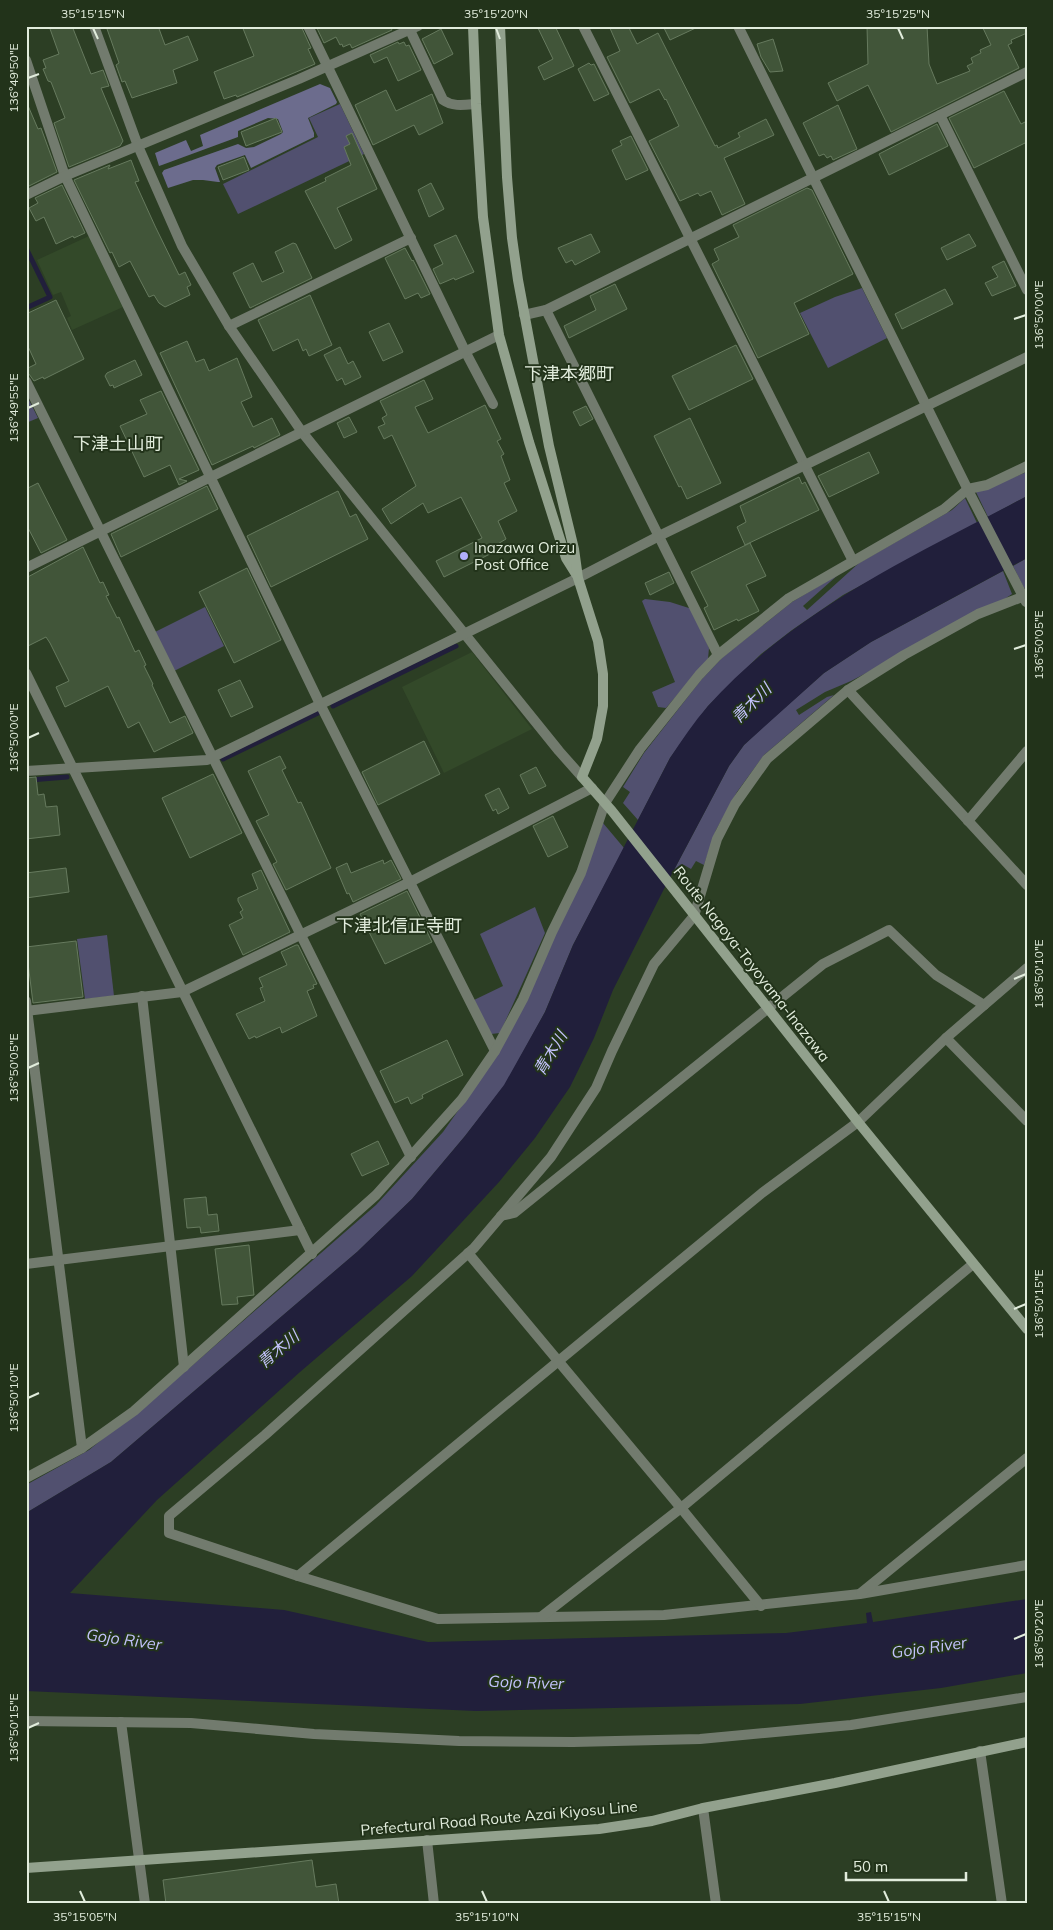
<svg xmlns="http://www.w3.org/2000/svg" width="1053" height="1930" font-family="Mulish,'Noto Sans JP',sans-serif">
	<rect width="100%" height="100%" fill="#2c3e24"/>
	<g fill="#334929">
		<polygon points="89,236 123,307 72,330 67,318 71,316 61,292 53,295 37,260"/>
		<polygon points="472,652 532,729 444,773 402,687"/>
	</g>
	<g fill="#51506f">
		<polygon points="340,104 364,154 238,214 223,184 318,137 309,118"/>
		<polygon points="862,288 887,338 828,368 800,313 835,297"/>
		<polygon points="26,394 38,418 26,423"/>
		<polygon points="1027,472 1027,496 988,517 976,492"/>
		<polygon points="965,498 977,523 843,595 792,630 761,654 708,706 670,758 638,820 623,803 630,792 623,787 644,753 701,680 723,657 792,602 839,574 803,606 807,610 859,563 952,510"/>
		<polygon points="1027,558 1027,587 1024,588 1013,566"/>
		<polygon points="1003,571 1012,594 994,606 851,681 825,692 796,710 799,715 827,697 834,695 764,755 737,792 716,830 704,865 696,861 691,869 684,865 678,875 674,870 729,766 744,745 761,729 824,673 871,642"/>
		<polygon points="645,599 670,602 692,609 709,648 708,659 666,708 658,707 652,692 675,682 642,601"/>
		<polygon points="205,607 224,646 174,671 155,632"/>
		<polygon points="603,823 624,848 573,945 545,1012 505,1085 465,1136 412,1199 357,1252 111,1462 26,1513 26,1485 89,1450 187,1370 376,1205 443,1132 496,1057 585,872"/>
		<polygon points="535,907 545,933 500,1033 491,1034 474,1000 503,986 480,934"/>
		<polygon points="107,935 114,996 85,999 77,939"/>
	</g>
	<polygon fill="#6c6c8d" points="320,84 330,88 337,102 336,104 308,118 314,133 314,137 251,168 245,155 217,165 215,168 220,182 218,182 203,180 193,180 168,188 162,173 164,170 238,144 246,148 254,147 281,134 283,132 278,119 268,118 238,131 238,137 162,165 159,166 155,153 186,140 191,151 203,146 200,135"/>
	<path fill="#211f3b" d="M1027 496V558L871 642 824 673 744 745 729 766 666 885 613 990 594 1038 570 1087 535 1138 499 1182 412 1276 300 1372 157 1500 70 1593 284 1610 428 1642 786 1633 867 1623 866 1613 871 1612 873 1622 1027 1599V1673L941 1688 800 1704 476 1711 26 1691V1513L111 1462 357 1252 412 1199 465 1136 504 1085 545 1012 573 945 670 758C682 740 694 722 708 706 795 609 914 556 1027 496Z"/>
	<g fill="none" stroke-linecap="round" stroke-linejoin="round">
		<g stroke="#211f3b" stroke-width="5">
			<polyline points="26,248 50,297 26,308"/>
			<polyline points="333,706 456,646"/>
			<polyline points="223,759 318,713"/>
			<polyline points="30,780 67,777"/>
		</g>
	</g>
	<g fill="#415539" stroke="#667a5e">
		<polygon points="49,26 72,26 91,74 103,70 109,86 101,88 123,141 120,146 69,167 54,123 65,118 51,82 48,81 43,69 46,68 43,60 59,54"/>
		<polygon points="106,26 158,26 165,45 188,36 198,60 173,70 177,83 132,98 125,81 122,82 116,65 119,63"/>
		<polygon points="242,26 301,26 311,48 308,49 315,64 247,93 237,97 236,95 224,99 214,72 254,56"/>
		<polygon points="316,26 390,26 392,30 352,48 350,44 343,47 342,44 340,45 336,37 324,43"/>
		<polygon points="537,26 555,26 574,66 544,80 538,67 553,59"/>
		<polygon points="609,26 628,26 637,44 658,33 715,146 717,145 718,148 740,137 738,133 766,119 774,135 724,158 745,204 722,215 711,191 700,196 698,193 680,201 649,141 679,126 666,99 665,100 659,89 630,103 607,57 620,51"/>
		<polygon points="663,26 700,26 670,40"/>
		<polygon points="867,26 927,26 929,64 937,84 970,71 967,66 973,63 971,58 981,53 980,50 991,45 982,26 1027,26 1027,33 1011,40 1012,43 1008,45 1019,68 891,132 868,85 837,101 828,83 868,64"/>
		<polygon points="441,29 453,54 434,64 422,39"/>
		<polygon points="773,39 783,71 770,72 761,57 757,44"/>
		<polygon points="398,42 399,44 404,42 406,46 409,45 421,70 398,81 387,57 374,63 370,55"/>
		<polygon points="589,63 591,65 594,64 609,94 594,101 578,69"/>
		<polygon points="386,90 396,111 432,94 443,123 419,135 414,125 373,145 355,105"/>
		<polygon points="1004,91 1021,124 1027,121 1027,142 974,168 949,118"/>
		<polygon points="26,101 38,129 41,128 57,172 29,186 26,181"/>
		<polygon points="838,105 857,149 833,160 831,156 827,158 824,154 819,156 803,123"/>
		<polygon points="276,118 282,132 246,146 241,132"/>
		<polygon points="937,124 948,146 889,175 879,154"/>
		<polygon points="352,133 377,189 337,208 352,240 335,249 305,191 326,181 325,178 351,165 344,147 350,144 346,136"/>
		<polygon points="631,136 648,170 626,180 612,150 622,145 620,141"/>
		<polygon points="244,157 249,170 223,180 218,167"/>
		<polygon points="131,160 139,181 135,182 155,226 179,275 185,272 191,285 187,287 190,295 165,307 159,303 154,295 149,297 130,261 119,267 112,252 110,253 74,180 110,165 108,169"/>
		<polygon points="431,183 444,209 429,217 418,190"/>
		<polygon points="62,185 85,233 74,238 73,236 56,244 44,217 36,221 29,208 38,203 35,198"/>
		<polygon points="807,188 812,190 853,274 794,303 809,334 758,358 712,264 719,260 714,249 739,237 733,225"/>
		<polygon points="591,234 600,252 575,265 572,260 566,263 558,248"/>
		<polygon points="969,234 976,246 947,260 941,248"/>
		<polygon points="456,235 474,272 455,280 454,278 440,284 433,269 443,264 434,245"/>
		<polygon points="293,243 296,244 312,278 250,308 233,273 253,263 262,282 284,272 275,252"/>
		<polygon points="405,248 412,261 413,260 430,294 421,298 418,293 405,299 385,258"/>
		<polygon points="1004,261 1016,286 992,296 985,283 998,277 992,267"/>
		<polygon points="615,284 627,309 569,338 564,326 596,310 590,296"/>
		<polygon points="945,289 953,304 902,329 895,314"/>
		<polygon points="310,295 332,345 309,356 306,349 303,351 298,339 273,351 258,320"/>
		<polygon points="56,300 84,359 44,379 43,377 34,381 26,370 26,369 36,364 26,342 26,314"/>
		<polygon points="389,323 403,352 383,361 369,332"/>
		<polygon points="187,341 196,362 204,359 209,371 237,358 252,397 241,402 253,427 272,418 280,435 254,448 253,446 212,465 160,353"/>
		<polygon points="736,345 753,379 689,410 672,376"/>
		<polygon points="340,347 348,364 353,361 361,377 345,385 342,378 337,381 324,355"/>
		<polygon points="135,360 142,375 114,388 113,385 110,386 105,376 107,373"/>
		<polygon points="424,380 433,399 415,407 428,433 485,405 501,439 497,441 504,454 501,456 510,480 504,483 517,511 498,521 506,539 496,545 498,550 444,577 436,561 482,538 461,497 428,513 423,503 391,524 382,509 416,486 392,435 384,439 378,427 385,424 382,418 387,415 380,401"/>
		<polygon points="161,391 199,470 179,479 187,481 179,485 170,465 144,477 120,426 147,414 140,400"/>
		<polygon points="586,406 593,419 580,426 573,412"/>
		<polygon points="349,417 357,432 344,438 337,423"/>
		<polygon points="690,418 721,483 687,499 681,486 679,487 654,436"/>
		<polygon points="869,452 879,473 829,497 818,476"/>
		<polygon points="799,477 802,484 805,482 819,510 745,545 737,527 746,522 740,506"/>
		<polygon points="38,483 67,540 41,553 26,524 26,489"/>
		<polygon points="207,486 218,509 121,557 111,534"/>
		<polygon points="338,491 350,517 356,514 368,539 271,587 247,536"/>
		<polygon points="750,543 766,576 746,585 759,611 738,621 737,619 714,630 704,608 708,606 691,572"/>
		<polygon points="83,547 100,583 103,582 109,595 106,596 117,618 119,617 135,652 139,650 146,665 144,666 153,684 152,685 170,723 185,716 193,733 154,752 139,722 128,728 108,686 65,707 56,687 69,681 50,643 46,637 26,647 26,578"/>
		<polygon points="247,568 281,640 234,663 199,592"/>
		<polygon points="669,572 674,583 650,595 645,583"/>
		<polygon points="240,680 253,707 231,717 218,690"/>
		<polygon points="424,741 440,774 378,805 362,772"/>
		<polygon points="280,756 286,768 282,770 298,803 301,802 331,868 286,890 273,864 277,862 256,821 269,815 248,771"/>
		<polygon points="536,767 546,786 529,794 520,775"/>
		<polygon points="213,774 242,833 190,858 162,798"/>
		<polygon points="36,777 38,795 44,794 46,807 57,806 60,835 26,839 26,778"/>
		<polygon points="499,788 509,808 498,814 496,809 493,811 485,795"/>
		<polygon points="553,816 568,847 548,857 533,826"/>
		<polygon points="383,860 384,864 391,860 401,879 353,902 349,893 347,894 336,868 347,863 351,873"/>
		<polygon points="66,868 69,892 26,898 26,873"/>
		<polygon points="261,870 290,932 243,955 229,925 243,918 240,912 243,910 238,901 238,898 258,889 252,874"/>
		<polygon points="407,891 432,942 385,964 360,914"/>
		<polygon points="76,941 83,997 33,1003 26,947"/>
		<polygon points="296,945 298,945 317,984 313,985 314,988 307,991 317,1016 282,1033 280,1027 256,1038 255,1036 249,1039 236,1014 265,1001 260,988 263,987 259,978 287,965 281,952"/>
		<polygon points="447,1040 463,1075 438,1087 422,1095 423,1098 411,1104 408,1097 395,1103 380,1071"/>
		<polygon points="378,1141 389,1164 362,1176 351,1154"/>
		<polygon points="206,1197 208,1215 217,1214 219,1231 201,1233 200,1227 187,1228 184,1199"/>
		<polygon points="249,1245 254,1295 237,1297 238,1304 222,1305 215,1249"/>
		<polygon points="312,1860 316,1887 336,1884 339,1904 166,1904 163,1880"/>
	</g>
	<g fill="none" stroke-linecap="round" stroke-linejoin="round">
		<g stroke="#727b6e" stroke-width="10">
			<polyline points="94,26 138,146 182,246 229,326 302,432 559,751 582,777"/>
			<polyline points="308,26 465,351 493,404"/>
			<path d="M408 26 443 100C453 107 464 105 476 104"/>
			<polyline points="583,26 853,561"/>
			<polyline points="738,26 971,496 1026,602"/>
			<polyline points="26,60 65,176 320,704 495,1051"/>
			<polyline points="940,115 1027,290"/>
			<polyline points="26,195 65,176 299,79 418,26"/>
			<polyline points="546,310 718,655"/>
			<polyline points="524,315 546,310 1027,72"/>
			<polyline points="229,326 411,238"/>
			<polyline points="26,381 411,1157"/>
			<polyline points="26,568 499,335"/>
			<polyline points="1027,595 978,614 904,655 848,690 767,759 735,804 717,839 694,916 654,964 612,1051 596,1088 551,1157 474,1248 265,1435 169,1516 169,1533 298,1576 438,1619 664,1615 860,1594 1027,1565"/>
			<polyline points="26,673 312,1254"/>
			<polyline points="848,690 1027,885"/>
			<polyline points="26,771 207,760 578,578 659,536 1027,357"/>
			<polyline points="968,821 1027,751"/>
			<polyline points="142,996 184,1367"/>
			<polyline points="26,1001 82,1448"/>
			<polyline points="26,1011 182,992 410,882 592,788"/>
			<polyline points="946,1038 1027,1121"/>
			<polyline points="501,1216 514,1213 823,964 889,930 936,975 984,1005"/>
			<polyline points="468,1253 681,1508 761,1606"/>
			<polyline points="26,1264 300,1230"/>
			<polyline points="26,1478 82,1448 134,1411 376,1195 462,1099 495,1051 523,999 552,932 581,873 605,803 640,749 699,675 718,655 789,598 944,509 968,489 987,485 1027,466"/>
			<polyline points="298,1576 762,1193 858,1122 946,1038 1027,968"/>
			<polyline points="861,1593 1027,1458"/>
			<polyline points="541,1617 681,1508 973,1264"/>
			<polyline points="26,1721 191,1723 314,1734 459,1741 573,1742 700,1739 851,1725 1027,1697"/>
			<polyline points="121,1722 145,1904"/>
			<polyline points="980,1751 1002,1904"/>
			<polyline points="703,1808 716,1904"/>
			<polyline points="427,1840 434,1904"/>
		</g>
		<g stroke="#92a18d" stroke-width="10">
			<polyline points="473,26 476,104 483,217 499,335 529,442 566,558 576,574"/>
			<polyline points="500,26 507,177 512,238 518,280 549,446 574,549 578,578 598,641 603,674 603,706 597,739 582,777 612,811 858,1122 1027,1329"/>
			<polyline points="26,1868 599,1829 652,1821 703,1808 835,1783 1027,1742"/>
		</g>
	</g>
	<path fill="none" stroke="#e1ecdc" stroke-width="2" d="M93 28 98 39M496 28 500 39M898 28 903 39M28 78 39 74M1014 319 1026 315M28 408 39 403M1014 649 1026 645M28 738 39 733M1014 979 1026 974M28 1068 39 1063M1014 1309 1026 1304M28 1398 39 1393M1014 1639 1026 1634M28 1728 39 1723M80 1891 85 1902M482 1891 487 1902M884 1891 889 1902"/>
	<circle fill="#b0aefa" stroke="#22331a" stroke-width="2" cx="464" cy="556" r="5"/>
	<g text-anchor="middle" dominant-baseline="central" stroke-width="4" stroke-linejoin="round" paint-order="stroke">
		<g font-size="15" fill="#e1ecdc" stroke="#22331a" text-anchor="start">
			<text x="474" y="547">Inazawa Orizu<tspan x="474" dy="17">Post Office</tspan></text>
		</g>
		<g font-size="15" fill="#e1ecdc" stroke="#22331a">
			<text transform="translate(752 964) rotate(52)">Route Nagoya-Toyoyama-Inazawa</text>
			<text transform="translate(499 1818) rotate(-5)">Prefectural Road Route Azai Kiyosu Line</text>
		</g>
		<g font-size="16" font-style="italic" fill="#c3c2fc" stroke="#22331a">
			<text transform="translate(751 703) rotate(-45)">青木川</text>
			<text transform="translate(550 1053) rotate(-59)">青木川</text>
			<text transform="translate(278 1349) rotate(-40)">青木川</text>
			<text transform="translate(124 1639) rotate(8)">Gojo River</text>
			<text transform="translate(929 1647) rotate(-8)">Gojo River</text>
			<text transform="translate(526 1682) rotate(2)">Gojo River</text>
		</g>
		<g font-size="18" fill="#e1ecdc" stroke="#22331a">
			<text x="569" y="373">下津本郷町</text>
			<text x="118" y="443">下津土山町</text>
			<text x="399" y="925">下津北信正寺町</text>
		</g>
	</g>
	<rect width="1053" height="1930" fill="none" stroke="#22331a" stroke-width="55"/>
	<path d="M846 1872v8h120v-8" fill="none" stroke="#e1ecdc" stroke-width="2.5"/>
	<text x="853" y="1872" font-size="15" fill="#e1ecdc" stroke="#22331a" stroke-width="4" paint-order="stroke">50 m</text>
	<rect x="28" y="28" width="998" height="1874" fill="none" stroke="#e1ecdc" stroke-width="2"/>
	<g font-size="12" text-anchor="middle" fill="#e1ecdc">
		<text x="93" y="18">35°15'15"N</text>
		<text x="496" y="18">35°15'20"N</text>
		<text x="898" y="18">35°15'25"N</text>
		<text transform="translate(14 78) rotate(-90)" y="4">136°49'50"E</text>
		<text transform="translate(1039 315) rotate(-90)" y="4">136°50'00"E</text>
		<text transform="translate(14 408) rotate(-90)" y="4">136°49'55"E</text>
		<text transform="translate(1039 645) rotate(-90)" y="4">136°50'05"E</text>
		<text transform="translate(14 738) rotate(-90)" y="4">136°50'00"E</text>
		<text transform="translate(1039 974) rotate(-90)" y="4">136°50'10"E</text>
		<text transform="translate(14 1068) rotate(-90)" y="4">136°50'05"E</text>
		<text transform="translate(1039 1304) rotate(-90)" y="4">136°50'15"E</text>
		<text transform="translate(14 1398) rotate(-90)" y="4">136°50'10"E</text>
		<text transform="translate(1039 1634) rotate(-90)" y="4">136°50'20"E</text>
		<text transform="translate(14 1728) rotate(-90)" y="4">136°50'15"E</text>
		<text x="85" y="1921">35°15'05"N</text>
		<text x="487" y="1921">35°15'10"N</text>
		<text x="889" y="1921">35°15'15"N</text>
	</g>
</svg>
